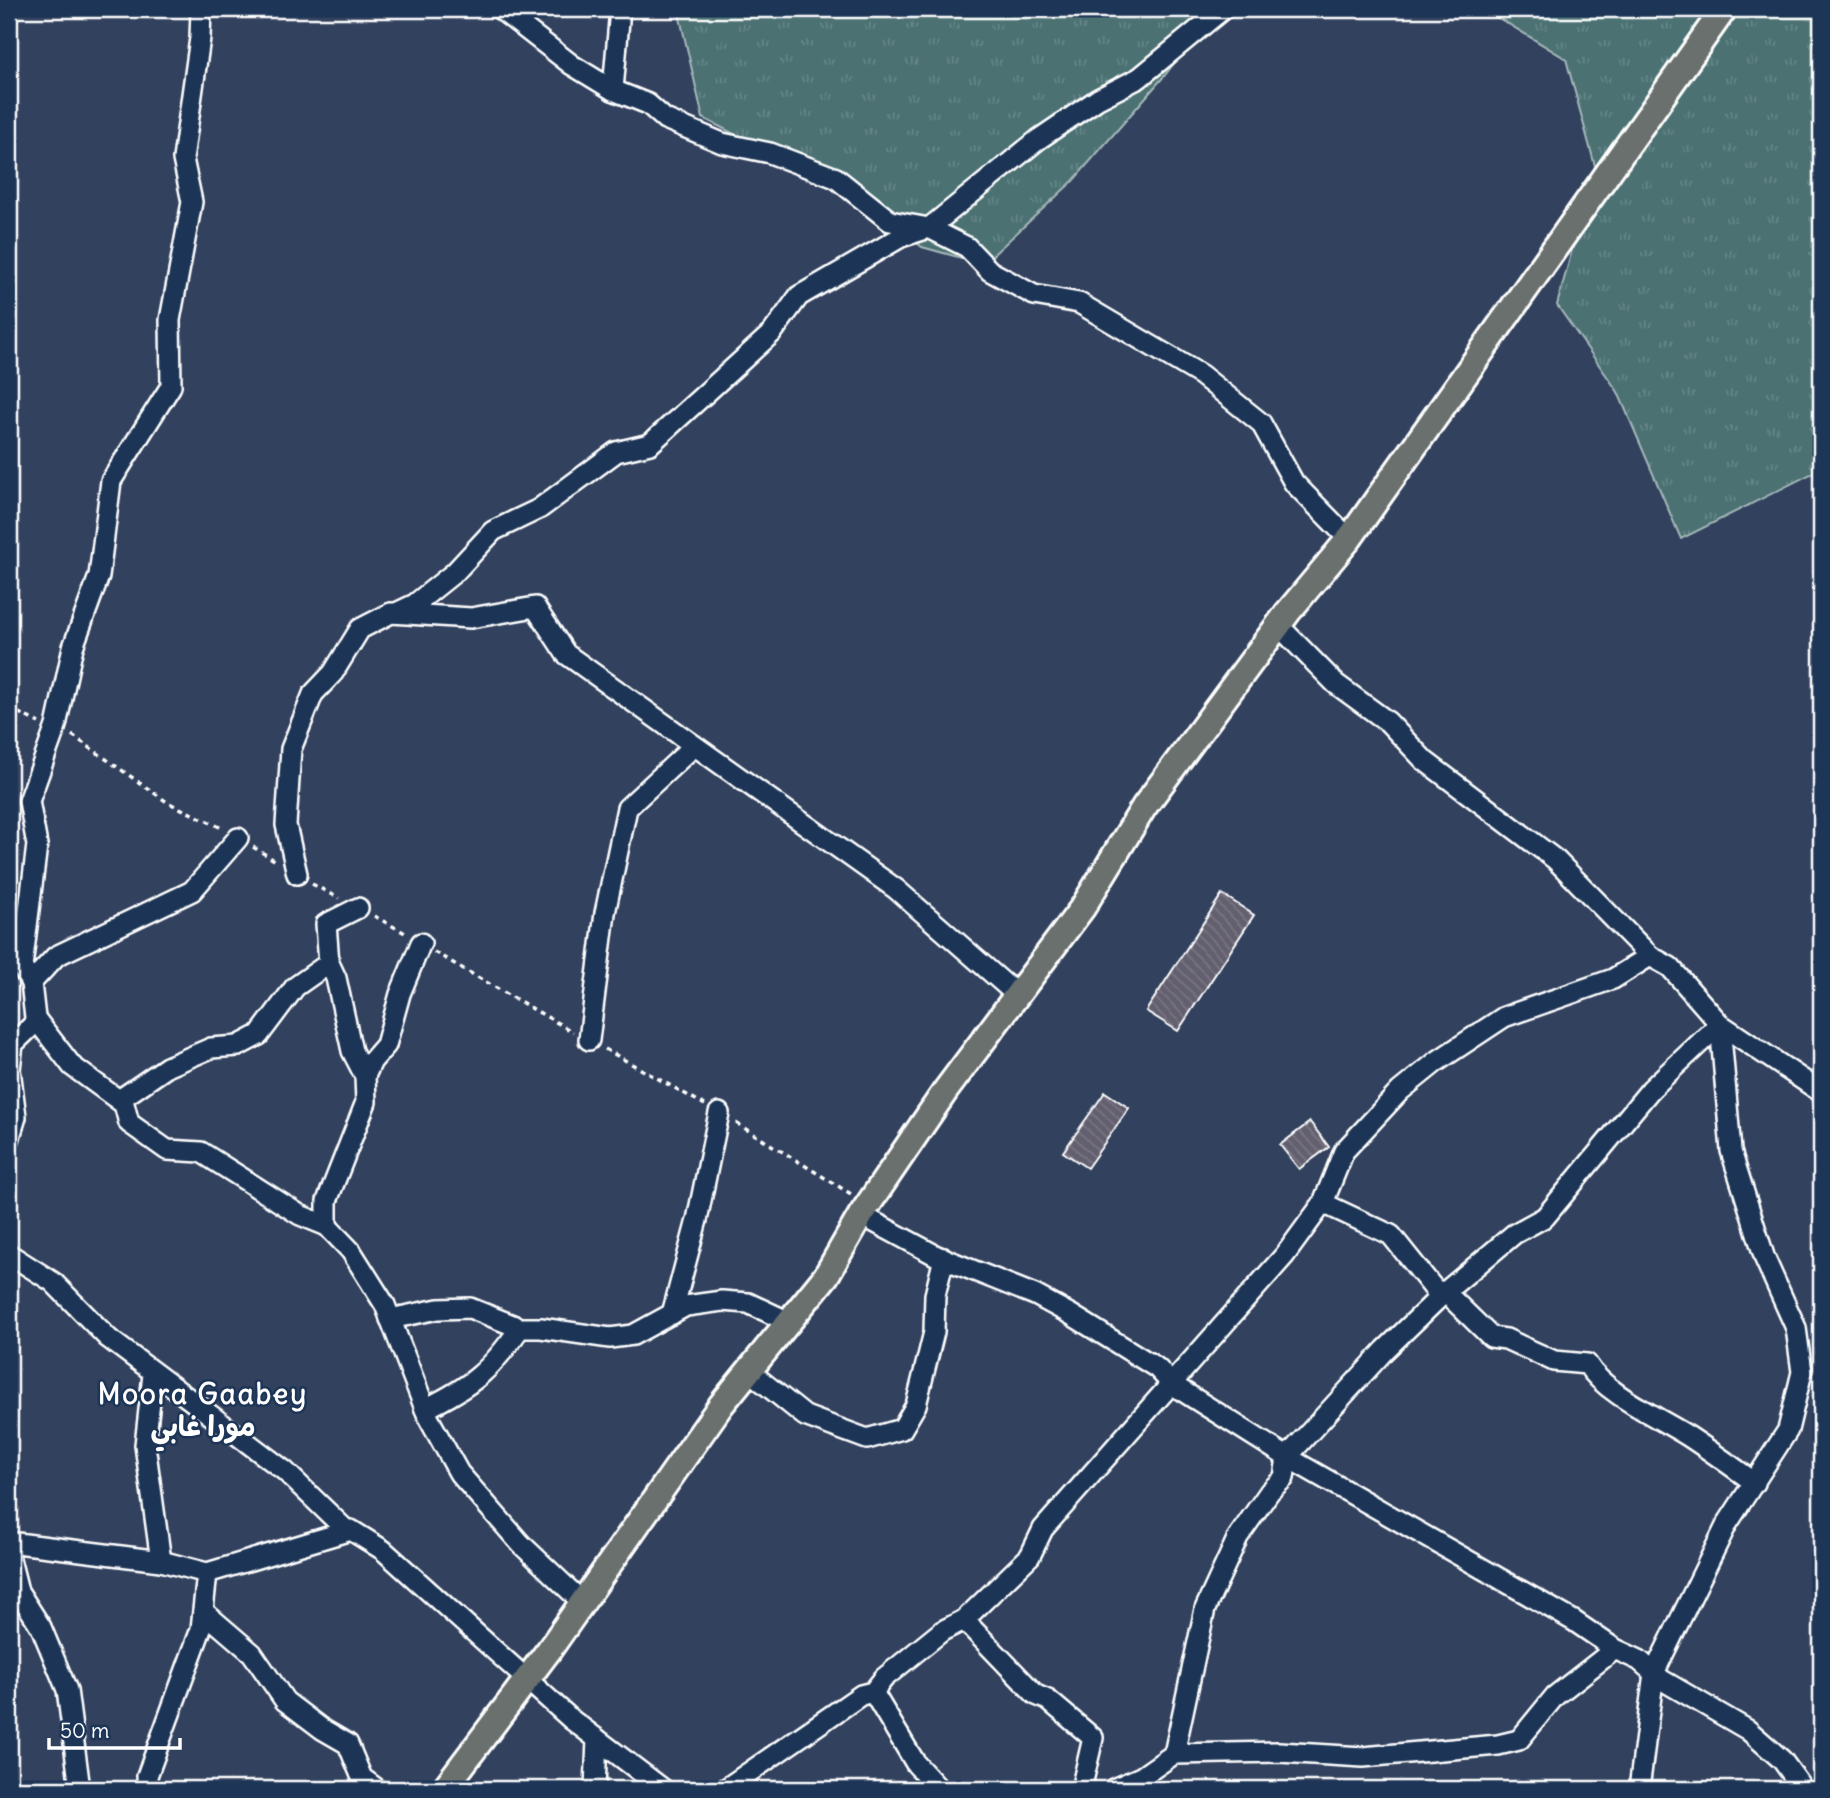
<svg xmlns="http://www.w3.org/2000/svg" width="1830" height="1798" font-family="Delius,'Playpen Sans Arabic',sans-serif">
	<defs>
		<pattern id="grass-tufts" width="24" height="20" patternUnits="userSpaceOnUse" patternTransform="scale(1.75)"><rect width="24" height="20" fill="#4b7173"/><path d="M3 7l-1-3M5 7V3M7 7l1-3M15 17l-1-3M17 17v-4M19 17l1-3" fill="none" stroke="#668688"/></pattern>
		<pattern id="building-back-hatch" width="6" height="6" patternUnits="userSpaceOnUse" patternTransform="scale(1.75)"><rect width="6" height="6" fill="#625e6e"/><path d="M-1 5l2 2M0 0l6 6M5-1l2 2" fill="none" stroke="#7a7684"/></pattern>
	</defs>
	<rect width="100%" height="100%" fill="#32415e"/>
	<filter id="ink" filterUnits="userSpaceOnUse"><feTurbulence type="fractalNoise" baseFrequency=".0143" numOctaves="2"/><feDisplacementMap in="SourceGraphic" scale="14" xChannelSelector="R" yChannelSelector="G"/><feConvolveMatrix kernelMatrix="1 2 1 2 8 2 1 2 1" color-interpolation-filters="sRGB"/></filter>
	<g filter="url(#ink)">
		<g fill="url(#grass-tufts)" stroke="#a5b8b9" stroke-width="2">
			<polygon points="678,9 1216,9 1165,75 1073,181 983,264 922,247 867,202 703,118"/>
			<polygon points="1484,9 1821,9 1821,469 1681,539 1618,392 1557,305 1595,166 1566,59"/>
		</g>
		<g fill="url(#building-back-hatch)" stroke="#fff" stroke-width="2">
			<polygon points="1222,894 1254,915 1178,1031 1146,1011"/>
			<polygon points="1105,1092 1129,1108 1087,1168 1063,1152"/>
			<polygon points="1310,1122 1329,1147 1299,1169 1280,1145"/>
		</g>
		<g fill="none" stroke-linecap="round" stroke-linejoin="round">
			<g stroke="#fff" stroke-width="24">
				<g id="minor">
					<polyline points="500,9 572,65 613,90 648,104 665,119 722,143 770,153 836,178 890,221 929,228 967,247 990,271 1034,295 1079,303 1201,375 1261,423 1294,483 1349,539"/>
					<polyline points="613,90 620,9"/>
					<polyline points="396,613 415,604 455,572 493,531 539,509 616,452 650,444 772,333 799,296 901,237 929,228 1039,139 1098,99 1139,78 1223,9"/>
					<polyline points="1278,625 1336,684 1388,722 1425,761 1556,860 1650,956 1670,967 1720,1024 1821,1092"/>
					<polyline points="238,838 192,891 56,956 31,983 35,1018 72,1066 124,1104 129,1123 167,1150 201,1152 300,1215 327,1226 351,1251 385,1305 429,1419 459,1473 521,1544 582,1602"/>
					<polyline points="297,874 286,825 291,749 313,694 333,673 360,629 391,613 471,618 535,607 566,654 896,889 1017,995"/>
					<polyline points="31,983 22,967 37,845 29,801 56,726 73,647 99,576 111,481 171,386 170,320 192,202 183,159 200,38 201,9"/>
					<polyline points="589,1040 605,913 627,808 694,746"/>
					<polyline points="365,1076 372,1061 386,1045 400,994 421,943"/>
					<polyline points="119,1100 167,1067 211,1048 238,1046 259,1035 295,987 329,963"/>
					<polyline points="9,1140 16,1117 10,1069 13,1044 37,1021"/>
					<path d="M1323 1203 1391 1235 1435 1290 1445 1292 1491 1337 1506 1339 1554 1361 1587 1364C1605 1394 1658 1417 1688 1436 1711 1451 1733 1467 1755 1483"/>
					<polyline points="861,1215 937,1256 1035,1295 1070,1314 1157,1368 1173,1385 1287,1457 1574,1621 1615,1649 1639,1660 1662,1680 1748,1730 1782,1760 1803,1789"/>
					<polyline points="327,1226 327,1201 366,1102 365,1076 352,1051 336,978 329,963 326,924 358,908"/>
					<polyline points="9,1254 53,1282 108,1338 285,1471 347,1531"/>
					<polyline points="672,1314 697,1220 719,1113"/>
					<polyline points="390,1319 438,1309 470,1308 520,1328 541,1328 610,1338 633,1335 686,1306 722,1301 748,1303 789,1322"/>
					<polyline points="749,1371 805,1416 867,1439 902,1429 916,1405 934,1332 935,1295 944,1258"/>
					<polyline points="153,1374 145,1445 161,1561"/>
					<path d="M425 1409C472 1386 490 1371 520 1328"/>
					<polyline points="9,1542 161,1561 207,1573 351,1530 383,1550 572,1720 663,1789"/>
					<polyline points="9,1555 18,1591 41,1627 67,1690 80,1789"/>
					<polyline points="203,1611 252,1653 285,1701 322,1729 348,1744 362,1778 377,1789"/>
					<polyline points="964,1620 1036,1695 1048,1700 1093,1738 1083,1781 1084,1789"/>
					<polyline points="873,1692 916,1764 939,1789"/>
					<polyline points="1174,1754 1205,1609 1238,1537 1270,1491 1284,1478 1287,1457 1385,1350 1445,1292 1514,1234 1545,1217 1651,1089 1720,1024"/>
					<polyline points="148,1789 147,1776 201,1629 207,1573"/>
					<polyline points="595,1789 597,1739"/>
					<polyline points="725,1789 861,1695 873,1692 884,1678 942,1631 964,1620 1030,1556 1043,1529 1285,1255 1323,1203 1344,1151 1400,1091 1436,1062 1504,1017 1613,979 1650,956"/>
					<polyline points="1113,1789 1141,1777 1174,1754 1279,1752 1363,1757 1498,1745 1519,1740 1555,1696 1615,1649"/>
					<polyline points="1639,1789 1654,1673 1727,1524 1788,1430 1802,1372 1796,1328 1765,1259 1731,1151 1720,1024"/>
				</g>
			</g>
			<g stroke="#fff" stroke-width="30">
				<polyline id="major" points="444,1789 549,1650 721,1405 826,1276 861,1215 946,1090 1083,907 1144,807 1288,612 1349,539 1724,9"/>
			</g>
			<g stroke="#fff" stroke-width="3.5" stroke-dasharray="5 5" stroke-linecap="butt">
				<polyline points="9,708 39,723"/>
				<polyline points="72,735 167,802 222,828"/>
				<polyline points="253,847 276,861"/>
				<polyline points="312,884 339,898"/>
				<polyline points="374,916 407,934"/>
				<polyline points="434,952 573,1032"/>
				<polyline points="605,1049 705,1105"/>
				<polyline points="736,1123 851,1194"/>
			</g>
			<use href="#minor" stroke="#1d3557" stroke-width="19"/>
			<use href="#major" stroke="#6a706d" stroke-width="24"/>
		</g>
	</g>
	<g text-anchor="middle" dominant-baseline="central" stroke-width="5" stroke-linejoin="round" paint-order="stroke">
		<g font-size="28" font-weight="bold" letter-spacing="2" fill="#fff" stroke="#1d3557">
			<text x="203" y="1394">Moora Gaabey<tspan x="203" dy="32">مورا غابي</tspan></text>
		</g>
	</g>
	<rect width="1830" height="1798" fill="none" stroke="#1d3557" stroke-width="35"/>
	<rect x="18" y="18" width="1795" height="1763" fill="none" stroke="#fff" stroke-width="2.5" filter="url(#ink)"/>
	<path d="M49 1738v10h131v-10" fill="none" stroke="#ffffff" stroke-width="3.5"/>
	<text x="60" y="1738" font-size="21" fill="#ffffff" stroke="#1d3557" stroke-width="5" paint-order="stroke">50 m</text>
</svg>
